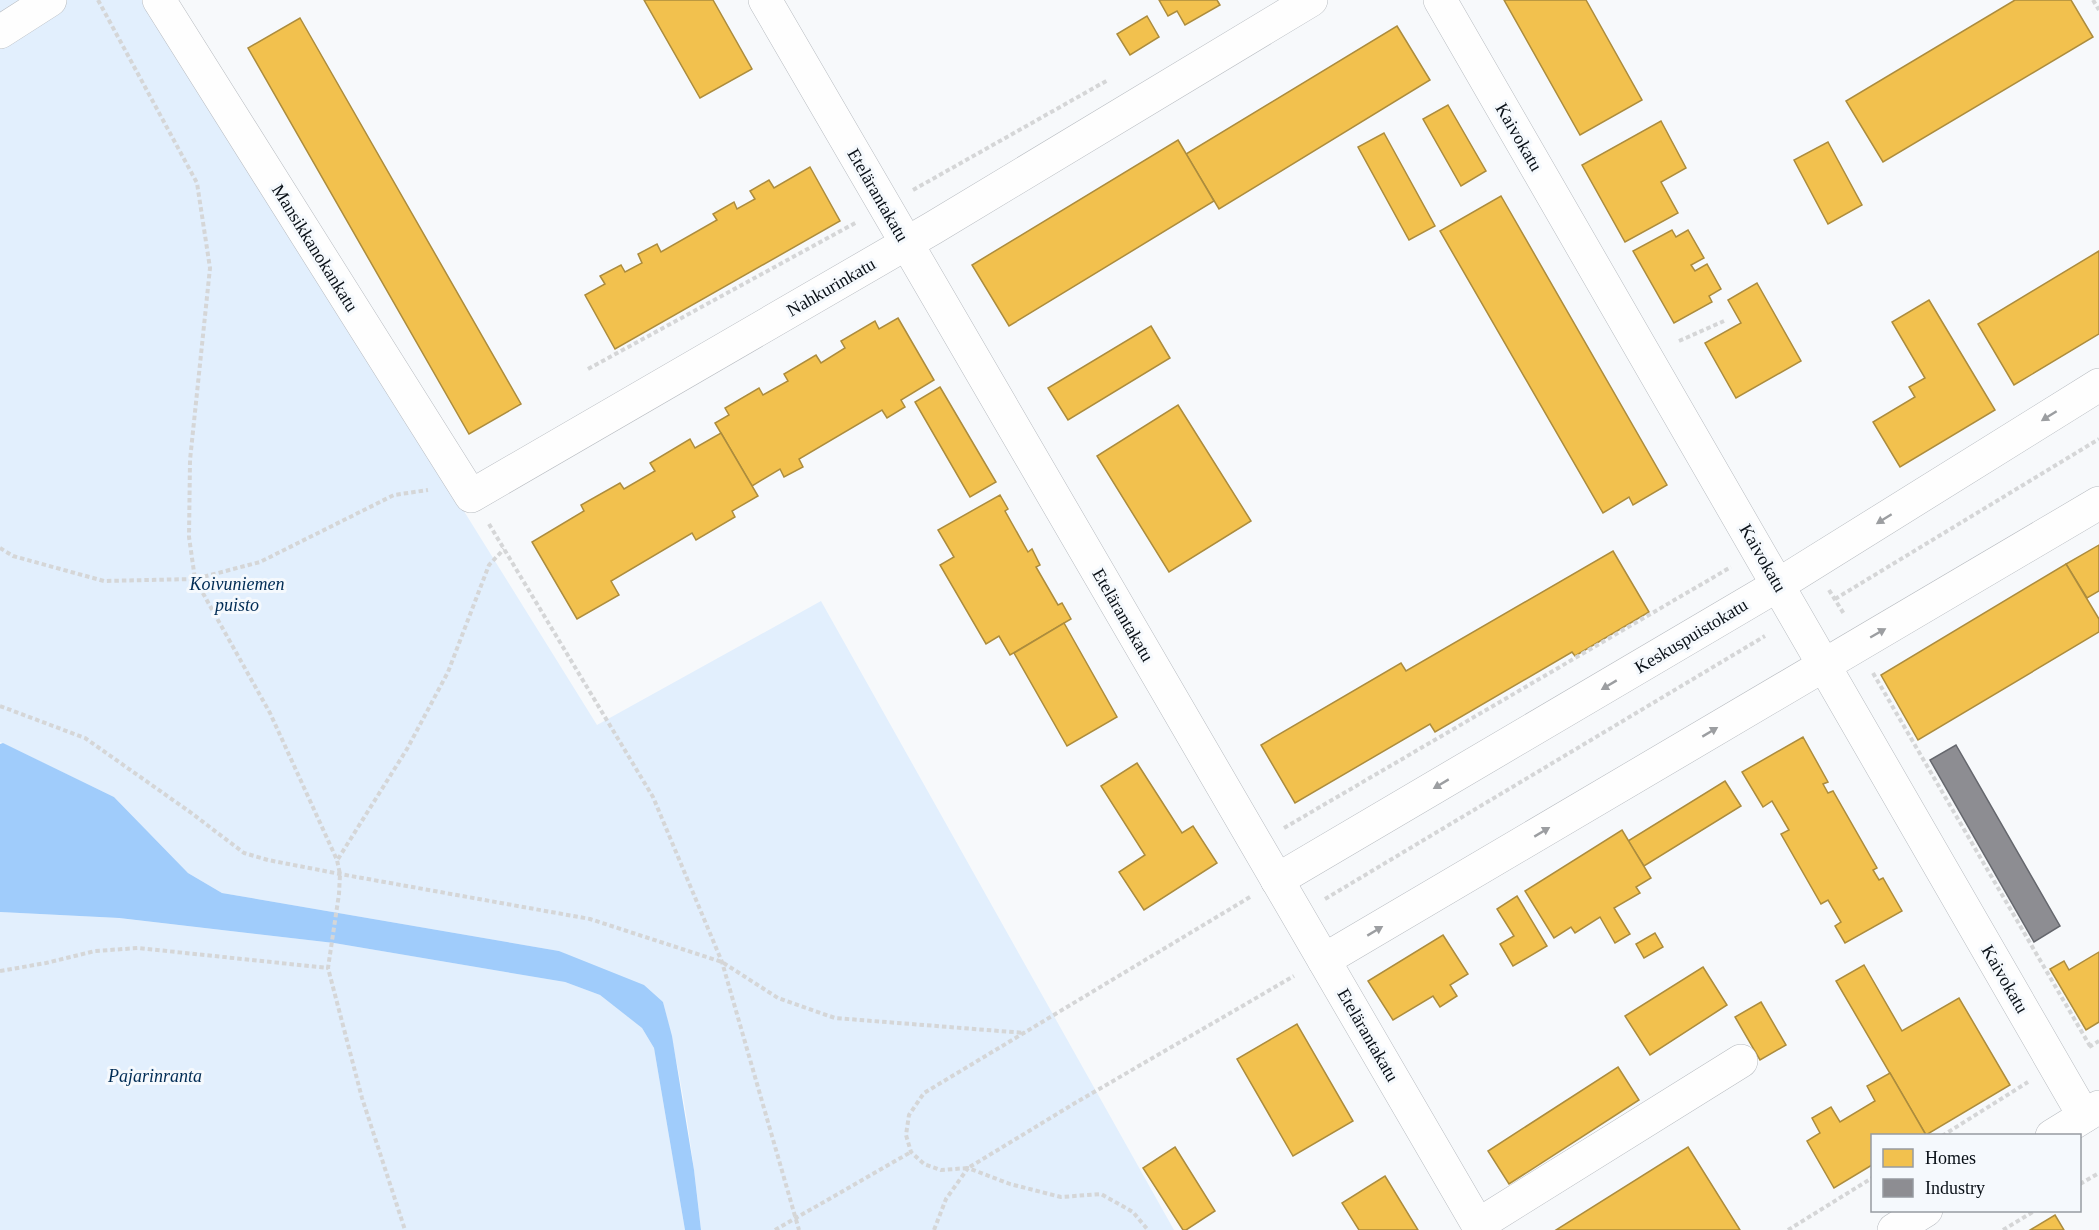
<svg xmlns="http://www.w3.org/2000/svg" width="2099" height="1230" font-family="Georgia,serif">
	<rect width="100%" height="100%" fill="#f7f9fb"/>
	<g fill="#e2effd">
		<path d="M0 0H146L597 725 821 601 1174 1230H701C693 1154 682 1076 663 1002L559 951 222 893 188 873 114 797 0 742Z"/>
		<polygon points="0,912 118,918 334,943 565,982 600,995 642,1028 654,1048 685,1230 0,1230"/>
	</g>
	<polygon fill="#a0ccfb" points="3,743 114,797 188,873 222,893 559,951 644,985 663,1002 672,1036 694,1170 701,1230 685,1230 654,1048 642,1028 600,995 565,982 334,943 119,918 0,912 0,744"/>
	<g fill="#f2c14e" stroke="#ac8c3d" stroke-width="1.5">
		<polygon points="644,0 713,0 752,69 700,98"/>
		<polygon points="1159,0 1217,0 1220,5 1185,25 1177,11 1168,16"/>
		<polygon points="1504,0 1586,0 1642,100 1580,135"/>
		<polygon points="2015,0 2071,0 2093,37 1883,162 1846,101"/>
		<polygon points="1147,16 1159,37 1130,55 1117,34"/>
		<polygon points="300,18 521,404 469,434 248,48"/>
		<polygon points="1397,26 1430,80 1219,209 1186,154"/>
		<polygon points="1448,105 1486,171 1461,186 1423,119"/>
		<polygon points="1661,121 1686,168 1661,182 1678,213 1625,242 1582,165"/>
		<polygon points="1384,133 1435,226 1409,240 1358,147"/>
		<polygon points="1178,140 1214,201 1009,326 972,265"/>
		<polygon points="1828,142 1862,205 1828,224 1794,160"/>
		<polygon points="810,167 840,221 615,349 585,295 605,284 600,276 621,265 625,272 642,263 638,254 657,244 661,252 717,220 713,214 734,202 737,209 755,199 750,191 769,180 774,188"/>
		<polygon points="1501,196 1667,485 1633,505 1629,497 1603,513 1440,231"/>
		<polygon points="1672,230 1676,237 1688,230 1704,258 1691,265 1695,271 1707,264 1721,289 1709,296 1712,302 1674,323 1633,251"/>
		<polygon points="2099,251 2099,334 2014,385 1978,324"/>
		<polygon points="1757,283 1801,361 1736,398 1705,343 1741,323 1728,300"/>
		<polygon points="1929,300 1995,410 1900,467 1873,422 1915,397 1909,387 1925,378 1892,322"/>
		<polygon points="898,318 934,380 901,400 905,407 887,418 882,410 799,459 803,467 784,477 780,469 752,486 715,423 729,415 725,408 759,388 763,395 788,381 784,374 816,355 821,363 845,348 841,341 875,321 879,329"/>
		<polygon points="1151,326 1170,358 1068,420 1048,388"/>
		<polygon points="940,387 996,482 970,497 915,402"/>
		<polygon points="1178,405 1251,521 1169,572 1097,456"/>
		<polygon points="721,433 758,496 732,511 735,517 696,540 692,533 611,581 619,595 577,619 532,542 584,511 581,505 620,483 624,489 655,471 650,463 690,439 695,448"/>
		<polygon points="1000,495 1008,509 1005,511 1028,552 1032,549 1040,565 1036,567 1058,605 1062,603 1071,619 1010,655 999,636 986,644 940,565 954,557 938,530"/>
		<polygon points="2099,545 2099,591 2087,598 2066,564"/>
		<polygon points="1613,551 1649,612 1575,656 1572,652 1435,732 1430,724 1295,803 1261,745 1401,663 1406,671"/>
		<polygon points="2066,564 2099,619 2099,632 1918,740 1881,675"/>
		<polygon points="1064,623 1117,717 1067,746 1014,653"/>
		<polygon points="1803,737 1828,782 1823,784 1828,793 1833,791 1877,868 1873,870 1879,880 1883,878 1902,911 1845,943 1835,926 1841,922 1828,900 1821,904 1781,834 1789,830 1772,801 1763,807 1742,772"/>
		<polygon points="1137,763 1182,833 1193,826 1217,863 1144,910 1119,872 1145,855 1101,786"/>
		<polygon points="1725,781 1741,806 1644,866 1628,841"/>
		<polygon points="1622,830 1651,878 1636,887 1640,893 1614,908 1630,934 1615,943 1600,917 1575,933 1571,927 1554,938 1525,891"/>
		<polygon points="1517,896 1547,946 1513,966 1500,944 1514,936 1497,909"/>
		<polygon points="1655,933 1663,947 1644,958 1636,944"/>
		<polygon points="1443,935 1468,974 1450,985 1457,996 1440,1007 1433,996 1393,1020 1368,981"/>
		<polygon points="2099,952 2099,1022 2086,1030 2050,969 2064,961 2069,970"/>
		<polygon points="1864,965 1902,1031 1959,998 2010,1085 1926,1135 1836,981"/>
		<polygon points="1703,967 1727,1005 1650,1055 1625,1016"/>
		<polygon points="1761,1002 1786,1045 1760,1060 1735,1017"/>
		<polygon points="1297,1024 1353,1121 1293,1156 1237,1059"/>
		<polygon points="1618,1067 1639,1100 1509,1184 1488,1151"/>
		<polygon points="1890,1073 1926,1135 1872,1136 1872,1165 1834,1188 1807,1141 1820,1133 1812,1118 1831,1107 1840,1122 1875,1101 1867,1086"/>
		<polygon points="1175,1147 1215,1211 1186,1230 1183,1230 1143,1168"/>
		<polygon points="1688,1147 1740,1230 1556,1230"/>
		<polygon points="1385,1176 1418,1230 1359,1230 1342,1203"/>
		<polygon points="2055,1215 2064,1230 2030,1230"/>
	</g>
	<polygon fill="#8d8d92" stroke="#65676d" stroke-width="1.5" points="1956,745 2060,926 2034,942 1930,760"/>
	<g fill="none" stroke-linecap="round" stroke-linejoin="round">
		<g stroke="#b8bcc1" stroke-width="34">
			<g id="minor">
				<polyline points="159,0 471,496 933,228 1311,0"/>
				<polyline points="765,0 1481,1230"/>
				<polyline points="1440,0 2084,1116"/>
				<polyline points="0,32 50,0"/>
				<polyline points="1277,880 1778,585 2099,385"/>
				<polyline points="1324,960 2099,503"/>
				<polyline points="2052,1136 2099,1107"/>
				<polyline points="1478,1225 1741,1061"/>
				<polyline points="1894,1230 1926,1210"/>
			</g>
		</g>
		<g stroke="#d5d6d7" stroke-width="4" stroke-dasharray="4.5 3" stroke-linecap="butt">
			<polyline points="98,0 197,183 210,268 190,460 189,537 195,579 270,713 337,860 340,874 339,894 328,968 362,1098 405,1230"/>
			<polyline points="2093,0 2099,10"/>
			<polyline points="913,190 1108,80"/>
			<polyline points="1679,341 1724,321"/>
			<polyline points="588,369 857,222"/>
			<polyline points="489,524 653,797 722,962 799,1230"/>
			<polyline points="0,548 13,556 104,581 195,579 260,562 394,495 428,490"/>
			<polyline points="1829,590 1844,614"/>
			<polyline points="1835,599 2099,439"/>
			<polyline points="1873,673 2090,1046"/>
			<polyline points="0,706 85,738 190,812 244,853 268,860 340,874 590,919 722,962 778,998 835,1018 1025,1033"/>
			<polyline points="1284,828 1731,567"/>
			<polyline points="338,859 407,749 448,672 489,565 504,549"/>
			<polyline points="1250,897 924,1093 909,1115 906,1135 911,1152 924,1164 941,1170 968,1168 1075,1103 1294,976"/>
			<polyline points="1325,899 1765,636"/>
			<polyline points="0,971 46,963 95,951 138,948 328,968"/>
			<polyline points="2089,1047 2099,1041"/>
			<polyline points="1942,1136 2028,1082"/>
			<polyline points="2080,1184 2099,1173"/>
			<polyline points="775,1230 911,1152"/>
			<polyline points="934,1230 946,1199 968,1168 1010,1184 1061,1197 1101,1194 1133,1212 1148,1230"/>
			<polyline points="1788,1230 1872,1178"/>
			<polyline points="2003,1230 2036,1210"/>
		</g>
		<use href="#minor" stroke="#fefefe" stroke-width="33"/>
	</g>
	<defs><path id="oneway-solid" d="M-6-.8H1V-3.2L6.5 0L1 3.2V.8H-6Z" transform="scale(1.5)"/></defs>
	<g fill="#9c9ea1">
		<use href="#oneway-solid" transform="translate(2049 416) rotate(148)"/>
		<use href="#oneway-solid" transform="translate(1884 519) rotate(148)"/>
		<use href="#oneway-solid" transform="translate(1878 633) rotate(-30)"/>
		<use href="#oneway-solid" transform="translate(1609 685) rotate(149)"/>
		<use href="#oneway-solid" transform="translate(1710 732) rotate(-31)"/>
		<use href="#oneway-solid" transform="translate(1441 784) rotate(149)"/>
		<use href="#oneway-solid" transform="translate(1542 832) rotate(-31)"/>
		<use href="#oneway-solid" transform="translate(1375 931) rotate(-31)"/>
	</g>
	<g text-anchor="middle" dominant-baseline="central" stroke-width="6" stroke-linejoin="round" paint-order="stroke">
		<g font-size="18" fill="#080f16" stroke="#f5f9fd">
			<text transform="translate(1519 137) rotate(60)">Kaivokatu</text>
			<text transform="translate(878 195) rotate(60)">Etelärantakatu</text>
			<text transform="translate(315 248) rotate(58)">Mansikkanokankatu</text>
			<text transform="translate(831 287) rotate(-30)">Nahkurinkatu</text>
			<text transform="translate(1763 558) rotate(60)">Kaivokatu</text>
			<text transform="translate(1123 615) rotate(60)">Etelärantakatu</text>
			<text transform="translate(1691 636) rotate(-31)">Keskuspuistokatu</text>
			<text transform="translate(2005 979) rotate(60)">Kaivokatu</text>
			<text transform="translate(1368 1035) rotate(60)">Etelärantakatu</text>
		</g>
		<g font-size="18" font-style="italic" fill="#002c55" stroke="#f5f9fd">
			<text x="237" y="584">Koivuniemen<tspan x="237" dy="21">puisto</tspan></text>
			<text x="155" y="1076">Pajarinranta</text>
		</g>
	</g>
	<rect x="1871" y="1134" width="210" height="78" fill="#f5f9fd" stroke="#969ba1" stroke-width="1.5"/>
	<rect x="1883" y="1149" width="30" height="18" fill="#f2c14e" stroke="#969ba1" stroke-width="1.5"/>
	<text x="1925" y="1164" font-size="18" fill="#080f16">Homes</text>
	<rect x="1883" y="1179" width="30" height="18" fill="#8d8d92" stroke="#969ba1" stroke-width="1.5"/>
	<text x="1925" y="1194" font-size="18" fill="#080f16">Industry</text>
</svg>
